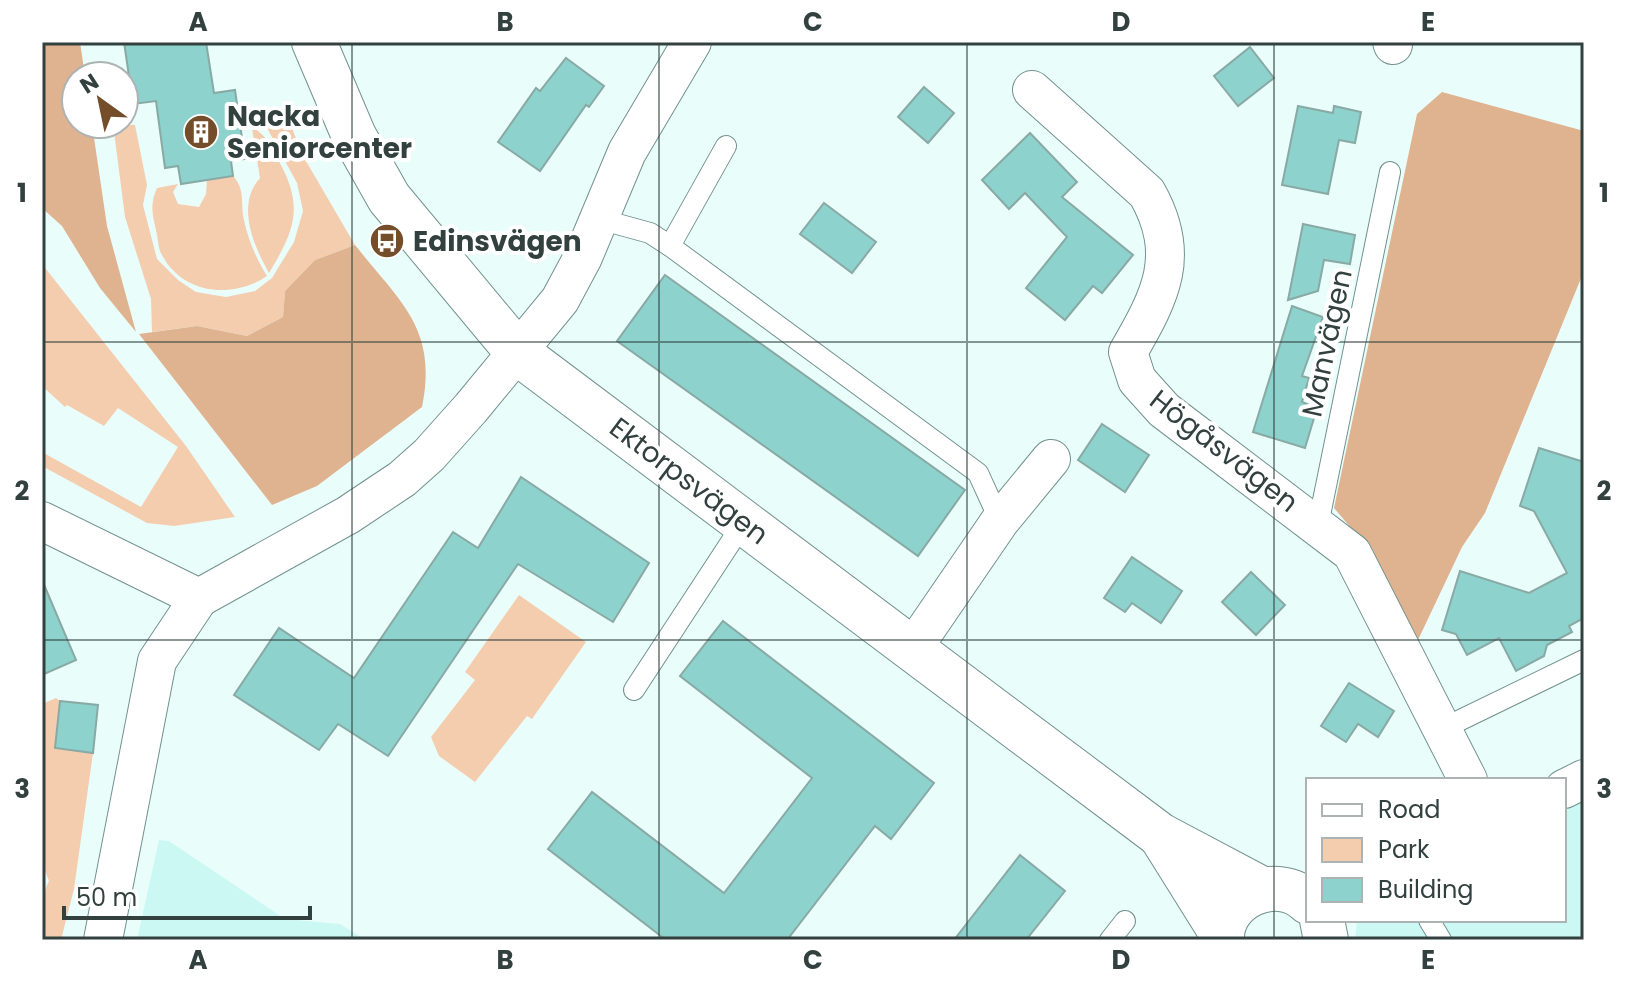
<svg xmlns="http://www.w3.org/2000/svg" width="1626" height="982" font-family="Poppins,sans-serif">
	<rect width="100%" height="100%" fill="#e9fefb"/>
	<g fill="#ccf8f3">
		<polygon points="1584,799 1584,940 1355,940 1357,920 1564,920 1564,809"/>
		<polygon points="159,840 169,841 285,919 340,924 366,940 137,940"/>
	</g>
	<g fill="#f4cdaf">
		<polygon points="284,108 303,156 355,245 315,260 285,291 283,317 247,336 197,326 152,332 151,299 125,217 113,124 135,125 147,185 143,205 157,259 178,280 196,292 226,297 255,291 272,278 294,242 303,211 297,183 267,128 252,120 249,109"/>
		<path d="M252 128C265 133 269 144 276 156 304 204 297 227 269 273 253 245 236 204 260 178Z"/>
		<path d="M233 176C246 190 240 203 244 220 248 240 256 258 267 276 233 299 183 295 162 255 158 249 158 238 156 230 152 213 150 204 157 188L178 184 173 192 178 204 199 207 206 194 207 180Z"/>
		<polygon points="42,264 186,446 235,517 174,526 147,523 42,466 42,452 141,507 178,447 118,408 104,426 67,405 65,407 42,386"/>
		<polygon points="519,595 586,642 532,719 527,716 475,782 439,756 431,737 475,680 465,672"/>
		<path d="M56 698 60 701 55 748 93 753 74 889 61 940H48C37 924 40 898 49 881L42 863V704Z"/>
	</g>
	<g fill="#dfb38f">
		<polygon points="42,42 80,42 85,76 76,76 76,124 92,124 107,226 136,332 100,288 62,226 42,208"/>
		<polygon points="1442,92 1584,131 1584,271 1485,513 1462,547 1418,640 1374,555 1334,508 1417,114"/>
		<path d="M355 245C400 302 438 328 422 407L317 486 272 505 139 334 197 326 247 336 283 317 285 291 315 260Z"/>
	</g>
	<g fill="#8dd2cc" stroke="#89a9a5" stroke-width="2">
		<polygon points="124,42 206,42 214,93 235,90 245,159 231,161 233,176 181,184 178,166 165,168 156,101 133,104"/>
		<polygon points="1250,47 1274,78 1238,106 1214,76"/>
		<polygon points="566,58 604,86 589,107 586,105 540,171 498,142 536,88 540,91"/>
		<polygon points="924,87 954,113 928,143 898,117"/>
		<polygon points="1298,106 1333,113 1334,106 1361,112 1355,143 1339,140 1328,194 1282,185"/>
		<polygon points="1030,133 1077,182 1062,197 1133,255 1102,293 1093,286 1065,320 1026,288 1067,237 1025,193 1009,209 982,180"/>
		<polygon points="824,203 876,242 852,273 800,234"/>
		<polygon points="1303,224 1355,235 1350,264 1324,260 1318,291 1288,300"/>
		<polygon points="665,275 965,490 918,556 617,341"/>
		<polygon points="1292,306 1323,317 1302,376 1309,378 1302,402 1317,408 1305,448 1253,432"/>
		<polygon points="1102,424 1149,455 1125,492 1078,460"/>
		<polygon points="1539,448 1584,462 1584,618 1569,626 1572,632 1547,645 1544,656 1516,671 1499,638 1467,655 1456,634 1442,630 1460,571 1529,593 1567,573 1534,511 1520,506"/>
		<polygon points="521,477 649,563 613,622 518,564 388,756 338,724 319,750 234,695 279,628 354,678 453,532 478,548"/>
		<polygon points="1132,557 1182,591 1161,623 1132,603 1125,612 1104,598"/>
		<polygon points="1251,572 1285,605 1256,635 1222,602"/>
		<polygon points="42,580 76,660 42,675"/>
		<polygon points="723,621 934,783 891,839 875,826 787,940 666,940 548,849 592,792 724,893 812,778 680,676"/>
		<polygon points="1349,683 1394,711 1378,737 1358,724 1346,742 1321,726"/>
		<polygon points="60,701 98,705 93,753 55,748"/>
		<polygon points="1020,855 1065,891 1026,940 954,940"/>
	</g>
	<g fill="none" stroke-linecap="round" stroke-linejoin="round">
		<g stroke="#72918e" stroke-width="22">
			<g id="service">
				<polyline points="599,219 650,233 670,246 978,473 1000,521"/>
				<polyline points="670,246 726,146"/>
				<polyline points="1318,525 1390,172"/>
				<polyline points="634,690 744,522"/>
				<polyline points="1442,729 1584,660"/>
				<polyline points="1429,920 1441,940"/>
				<polyline points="1110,940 1125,921"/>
			</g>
		</g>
		<g stroke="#72918e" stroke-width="40">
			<g id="minor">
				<polyline points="1392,42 1393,45"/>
				<path d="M1032 90 1147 193C1182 255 1161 295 1128 352L1137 380 1164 410 1352 553 1468 780"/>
				<polyline points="42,521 199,598 348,515 402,479 429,455 471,408 560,300 583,257 627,152 692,42"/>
				<polyline points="913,648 1000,521 1051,459"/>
				<polyline points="1564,789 1584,779"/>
				<polyline points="103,940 157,661 199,598"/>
			</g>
		</g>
		<g stroke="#72918e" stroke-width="46">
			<g id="tertiary">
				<polyline points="314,42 354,136 389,198 518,353 1160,835 1262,889"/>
				<polyline points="1161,836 1221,932"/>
				<polyline points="1322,920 1326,940"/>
				<path d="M1222 940C1220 897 1277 872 1308 902"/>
			</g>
		</g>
		<use href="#service" stroke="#fff" stroke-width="20"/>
		<use href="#minor" stroke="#fff" stroke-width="38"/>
		<use href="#tertiary" stroke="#fff" stroke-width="44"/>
	</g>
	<path fill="none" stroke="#32403e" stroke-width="2" stroke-opacity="0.55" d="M352 42V940M659 42V940M967 42V940M1274 42V940M42 342H1584M42 640H1584"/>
	<defs>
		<g id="building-disc" transform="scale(1.8)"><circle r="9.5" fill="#744d2b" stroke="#fff"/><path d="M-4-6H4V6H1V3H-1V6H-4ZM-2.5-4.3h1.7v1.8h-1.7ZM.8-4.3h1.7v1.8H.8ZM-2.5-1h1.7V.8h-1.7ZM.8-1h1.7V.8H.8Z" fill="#fff"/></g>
		<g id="bus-disc" transform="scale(1.8)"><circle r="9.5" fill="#744d2b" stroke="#fff"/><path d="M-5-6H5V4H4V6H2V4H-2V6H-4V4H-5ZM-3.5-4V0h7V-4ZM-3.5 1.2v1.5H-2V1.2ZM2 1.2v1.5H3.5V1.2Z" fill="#fff"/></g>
	</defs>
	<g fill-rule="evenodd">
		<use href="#building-disc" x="201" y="132"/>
		<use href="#bus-disc" x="387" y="241"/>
	</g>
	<g text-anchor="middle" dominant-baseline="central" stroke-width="8" stroke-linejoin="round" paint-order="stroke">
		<g font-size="28" font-weight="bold" fill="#32403e" stroke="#fff" text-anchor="start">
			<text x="227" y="116">Nacka<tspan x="227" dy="32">Seniorcenter</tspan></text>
			<text x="413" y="241">Edinsvägen</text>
		</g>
		<g font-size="28" fill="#32403e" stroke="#fff">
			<text transform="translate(1327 343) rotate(-78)">Manvägen</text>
			<text transform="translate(1224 451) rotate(38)">Högåsvägen</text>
			<text transform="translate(689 481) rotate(37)">Ektorpsvägen</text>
		</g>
	</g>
	<rect width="1626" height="982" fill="none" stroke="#ffffff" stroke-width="88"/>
	<rect x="1306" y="778" width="260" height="144" fill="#ffffff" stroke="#adb3b2" stroke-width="2"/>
	<rect x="1322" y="804" width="40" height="12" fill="#ffffff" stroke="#adb3b2" stroke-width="2"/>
	<text x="1378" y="818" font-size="24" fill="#32403e">Road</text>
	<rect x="1322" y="838" width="40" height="24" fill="#f4cdaf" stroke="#adb3b2" stroke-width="2"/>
	<text x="1378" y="858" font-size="24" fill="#32403e">Park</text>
	<rect x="1322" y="878" width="40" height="24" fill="#8dd2cc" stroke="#adb3b2" stroke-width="2"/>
	<text x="1378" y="898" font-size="24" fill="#32403e">Building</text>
	<g transform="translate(100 100) rotate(327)"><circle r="38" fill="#ffffff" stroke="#adb3b2" stroke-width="2"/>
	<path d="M0-6L14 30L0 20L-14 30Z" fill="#744d2b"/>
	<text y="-12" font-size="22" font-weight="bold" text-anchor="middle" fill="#32403e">N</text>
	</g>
	<path d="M64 906v12h246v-12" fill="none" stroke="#32403e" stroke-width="4"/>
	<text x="76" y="906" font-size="24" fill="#32403e" stroke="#ffffff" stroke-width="6" paint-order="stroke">50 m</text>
	<rect x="44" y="44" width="1538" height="894" fill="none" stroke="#32403e" stroke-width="3"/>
	<g font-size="26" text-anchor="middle" font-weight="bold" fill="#32403e">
		<text x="198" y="31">A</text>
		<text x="505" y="31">B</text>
		<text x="813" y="31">C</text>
		<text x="1121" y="31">D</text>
		<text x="1428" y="31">E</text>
		<text x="22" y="202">1</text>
		<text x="1604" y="202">1</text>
		<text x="22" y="500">2</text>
		<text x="1604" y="500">2</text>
		<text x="22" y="798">3</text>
		<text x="1604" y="798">3</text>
		<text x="198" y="969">A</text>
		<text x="505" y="969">B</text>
		<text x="813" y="969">C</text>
		<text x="1121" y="969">D</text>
		<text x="1428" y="969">E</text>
	</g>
</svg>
